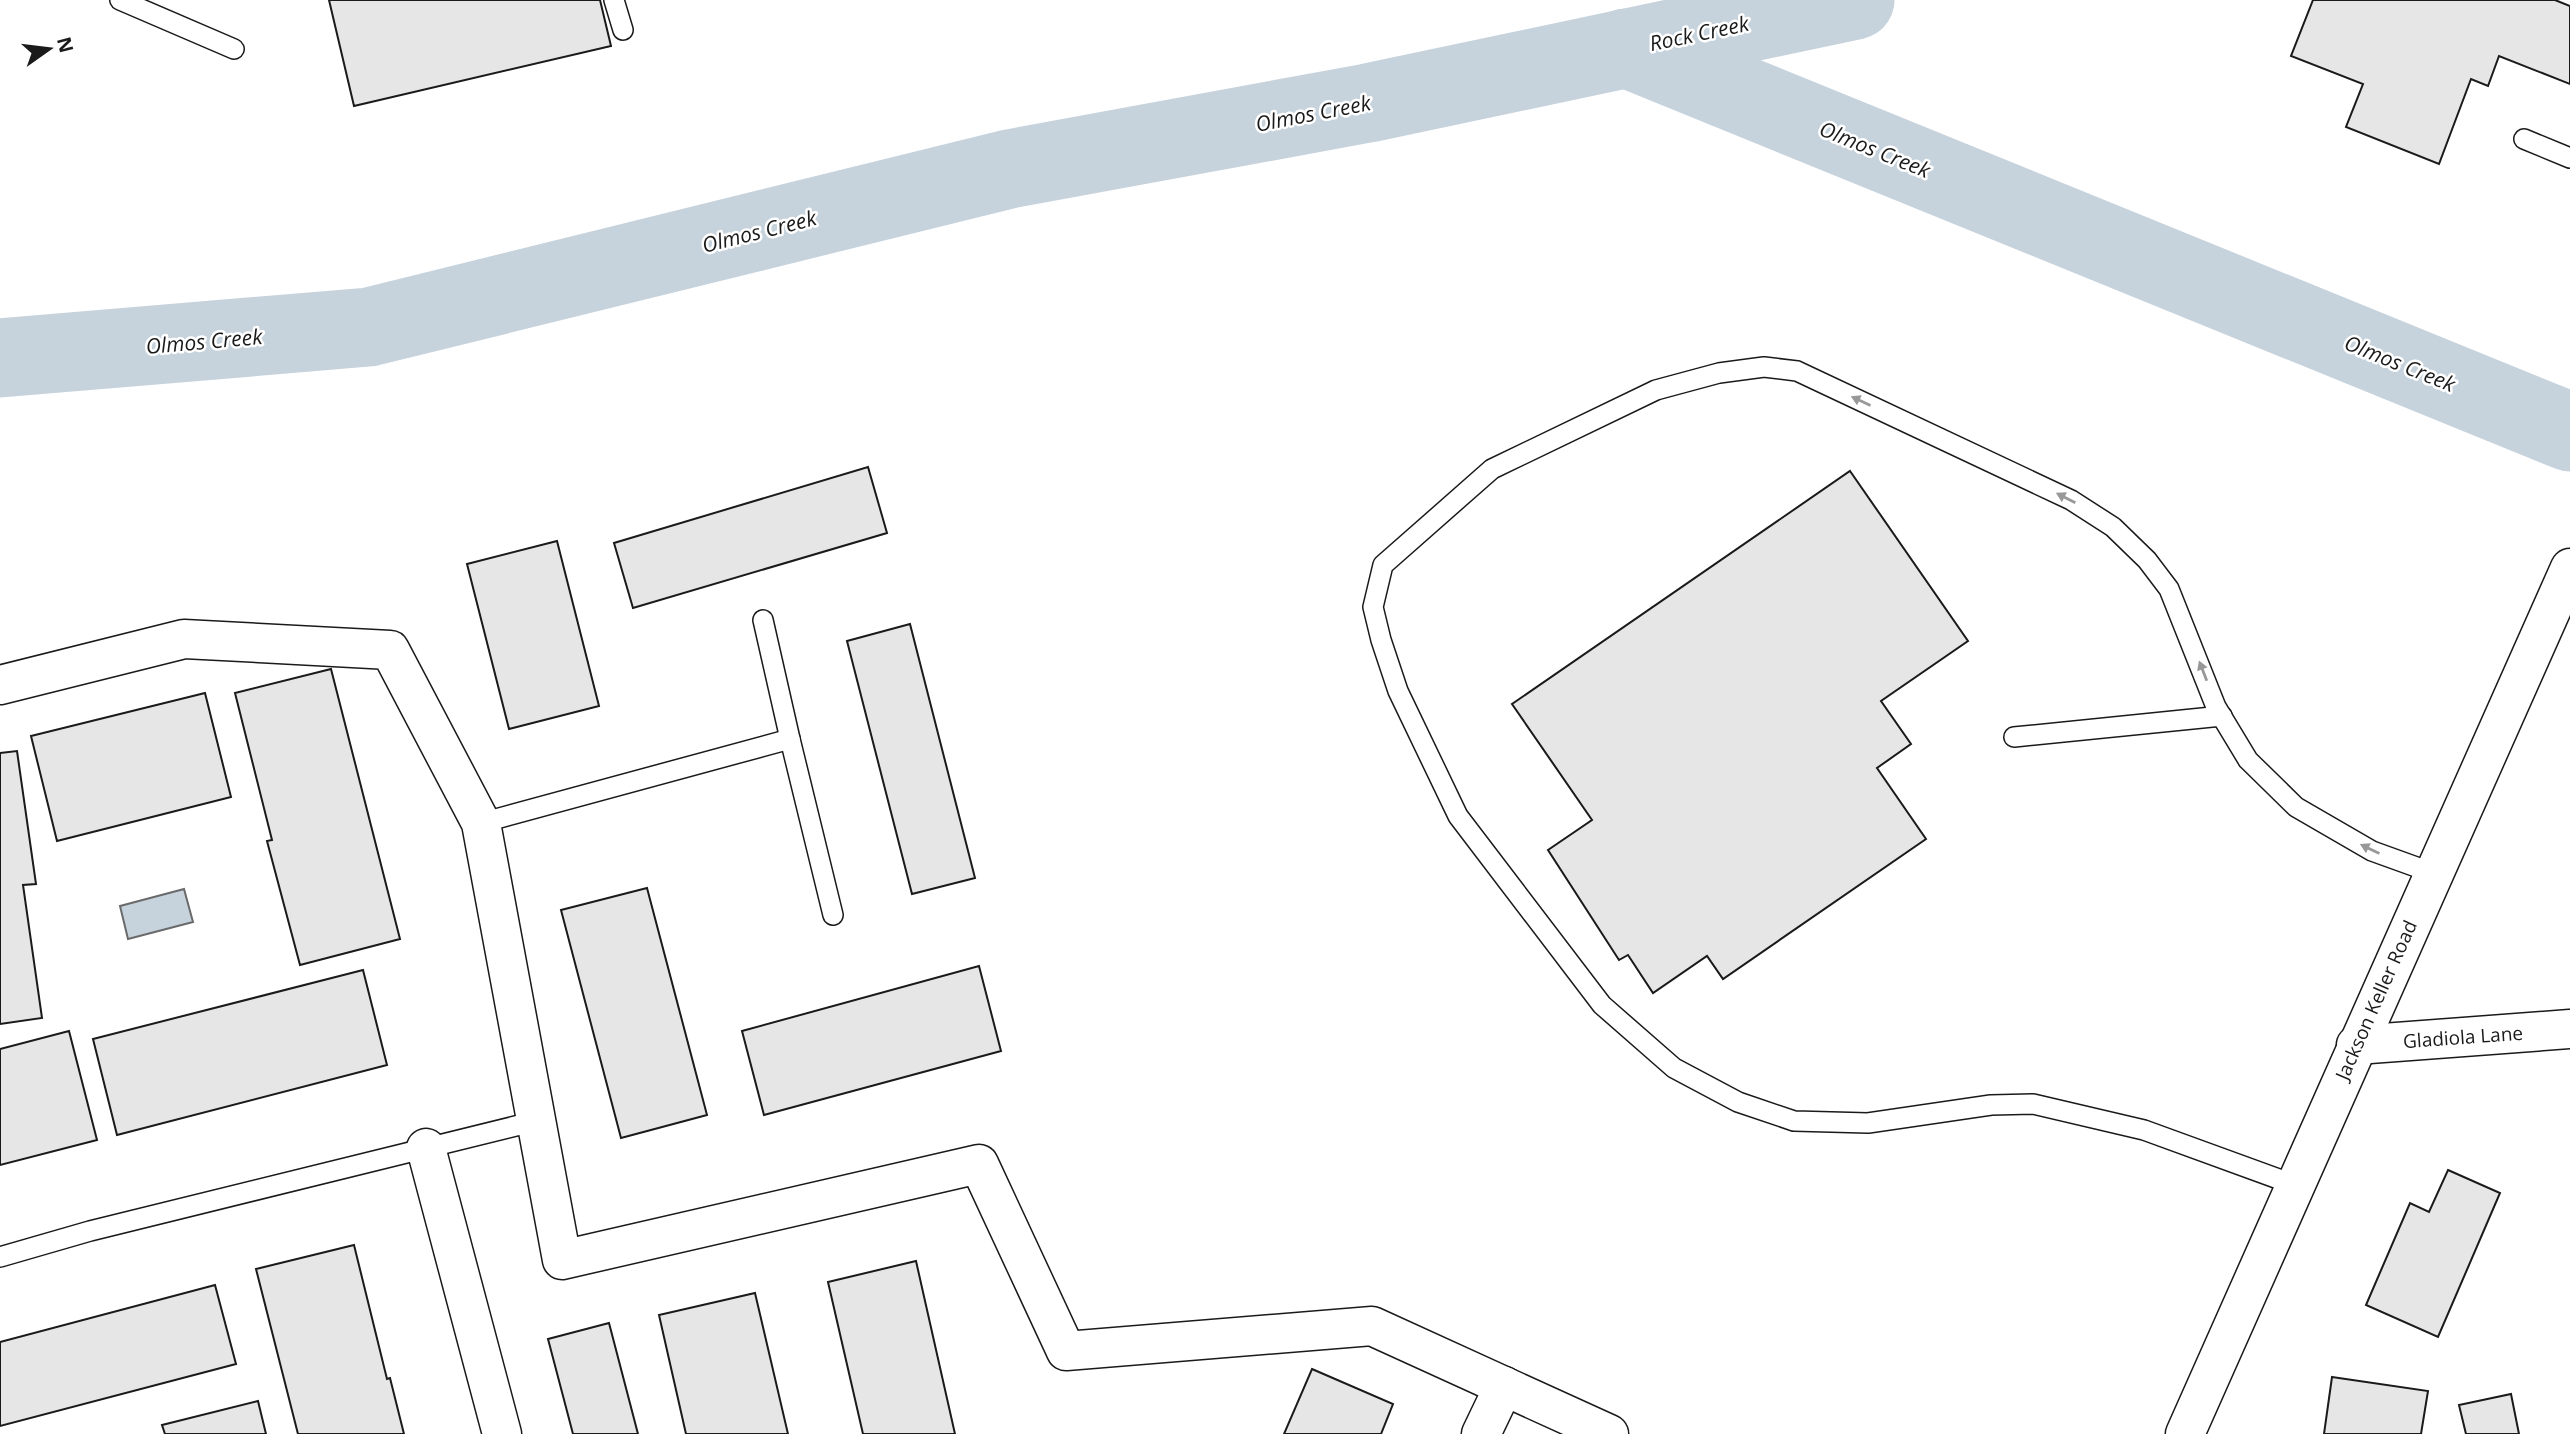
<svg xmlns="http://www.w3.org/2000/svg" width="2570" height="1434" font-family="'Open Sans',sans-serif">
	<rect width="100%" height="100%" fill="#fff"/>
	<polygon fill="#c6d2dc" stroke="#6a6a6a" stroke-width="2" points="184,889 193,922 128,939 120,906"/>
	<g fill="none" stroke-linecap="round" stroke-linejoin="round">
		<g stroke="#c6d2dc" stroke-width="79">
			<polyline points="1626,48 2570,432"/>
			<polyline points="0,358 369,327 1009,169 1368,103 1855,0"/>
		</g>
	</g>
	<g fill="#e6e6e6" stroke="#1a1a1a" stroke-width="2">
		<polygon points="329,0 600,0 611,46 354,106"/>
		<polygon points="2313,0 2555,0 2570,6 2570,84 2499,56 2488,86 2471,79 2439,164 2346,127 2363,84 2291,56"/>
		<polygon points="868,467 887,533 633,608 614,543"/>
		<polygon points="1850,471 1968,641 1881,701 1911,744 1877,768 1926,839 1723,979 1707,956 1653,993 1628,955 1619,960 1548,850 1592,820 1512,704"/>
		<polygon points="557,541 599,706 509,729 467,564"/>
		<polygon points="910,624 975,878 912,894 847,641"/>
		<polygon points="331,669 400,939 300,965 267,841 272,840 235,693"/>
		<polygon points="205,693 231,797 57,841 31,736"/>
		<polygon points="17,751 36,884 23,885 42,1018 0,1024 0,753"/>
		<polygon points="647,888 707,1115 621,1138 561,910"/>
		<polygon points="979,966 1001,1051 764,1115 742,1031"/>
		<polygon points="363,970 387,1065 117,1135 93,1039"/>
		<polygon points="69,1031 97,1140 0,1165 0,1049"/>
		<polygon points="2448,1170 2500,1193 2438,1337 2366,1305 2410,1203 2429,1212"/>
		<polygon points="354,1245 387,1379 390,1378 404,1434 298,1434 256,1269"/>
		<polygon points="916,1261 955,1434 863,1434 828,1282"/>
		<polygon points="215,1285 236,1364 0,1426 0,1342"/>
		<polygon points="755,1293 788,1434 686,1434 659,1315"/>
		<polygon points="609,1323 638,1434 573,1434 548,1339"/>
		<polygon points="1312,1369 1393,1404 1381,1434 1284,1434"/>
		<polygon points="2332,1377 2428,1391 2421,1434 2324,1434"/>
		<polygon points="2511,1394 2519,1434 2466,1434 2459,1405"/>
		<polygon points="258,1401 266,1434 165,1434 162,1425"/>
	</g>
	<g fill="none" stroke-linecap="round" stroke-linejoin="round">
		<g stroke="#1a1a1a" stroke-width="22">
			<g id="lane">
				<polyline points="120,0 234,49"/>
				<polyline points="614,0 623,30"/>
				<polyline points="2524,139 2570,158"/>
				<polyline points="2014,737 2222,716"/>
				<polyline points="790,739 833,915"/>
				<polyline points="481,823 790,739 763,620"/>
				<polyline points="2295,1185 2144,1130 2033,1104 1991,1105 1868,1123 1794,1121 1738,1102 1674,1068 1602,1005 1458,816 1398,691 1381,640 1373,607 1383,565 1492,469 1656,390 1719,373 1764,367 1797,371 2071,500 2113,527 2147,560 2169,589 2216,707 2248,760 2296,807 2372,851 2433,873"/>
				<polyline points="0,1257 90,1231 536,1121"/>
			</g>
		</g>
		<g stroke="#1a1a1a" stroke-width="41">
			<g id="street">
				<polyline points="0,685 184,639 390,650 481,823 562,1260 979,1164 1066,1351 1372,1326 1609,1434"/>
				<polyline points="2356,1045 2570,1029"/>
				<polyline points="426,1148 502,1434"/>
				<polyline points="1481,1434 1504,1386"/>
			</g>
		</g>
		<g stroke="#1a1a1a" stroke-width="41">
			<polyline id="secondary" points="2185,1434 2570,568"/>
		</g>
		<use href="#lane" stroke="#fff" stroke-width="19"/>
		<use href="#street" stroke="#fff" stroke-width="38"/>
		<use href="#secondary" stroke="#fff" stroke-width="38"/>
	</g>
	<defs><path id="oneway-solid" d="M-6-.8H1V-3.2L6.5 0L1 3.2V.8H-6Z" transform="scale(1.75)"/></defs>
	<g fill="#989898">
		<use href="#oneway-solid" transform="translate(1861 401) rotate(-155)"/>
		<use href="#oneway-solid" transform="translate(2066 498) rotate(-153)"/>
		<use href="#oneway-solid" transform="translate(2203 671) rotate(-111)"/>
		<use href="#oneway-solid" transform="translate(2370 849) rotate(-154)"/>
	</g>
	<g text-anchor="middle" dominant-baseline="central" stroke-width="5" stroke-linejoin="round" paint-order="stroke">
		<g font-size="19" fill="#1a1a1a" stroke="#fff">
			<text transform="translate(2376 1000) rotate(-66)">Jackson Keller Road</text>
			<text transform="translate(2463 1037) rotate(-4)">Gladiola Lane</text>
		</g>
		<g font-size="21" font-style="italic" fill="#1a1a1a" stroke="#fff">
			<text transform="translate(1699 33) rotate(-12)">Rock Creek</text>
			<text transform="translate(1313 113) rotate(-11)">Olmos Creek</text>
			<text transform="translate(1875 149) rotate(22)">Olmos Creek</text>
			<text transform="translate(759 231) rotate(-14)">Olmos Creek</text>
			<text transform="translate(204 341) rotate(-5)">Olmos Creek</text>
			<text transform="translate(2400 363) rotate(22)">Olmos Creek</text>
		</g>
	</g>
	<g transform="translate(49 49) rotate(76)" stroke="#ffffff" stroke-width="5" paint-order="stroke">
	<path d="M0-5L12 26L0 18L-12 26Z" fill="#1a1a1a"/>
	<text y="-10" font-size="19" font-weight="bold" text-anchor="middle" fill="#1a1a1a">N</text>
	</g>
</svg>
